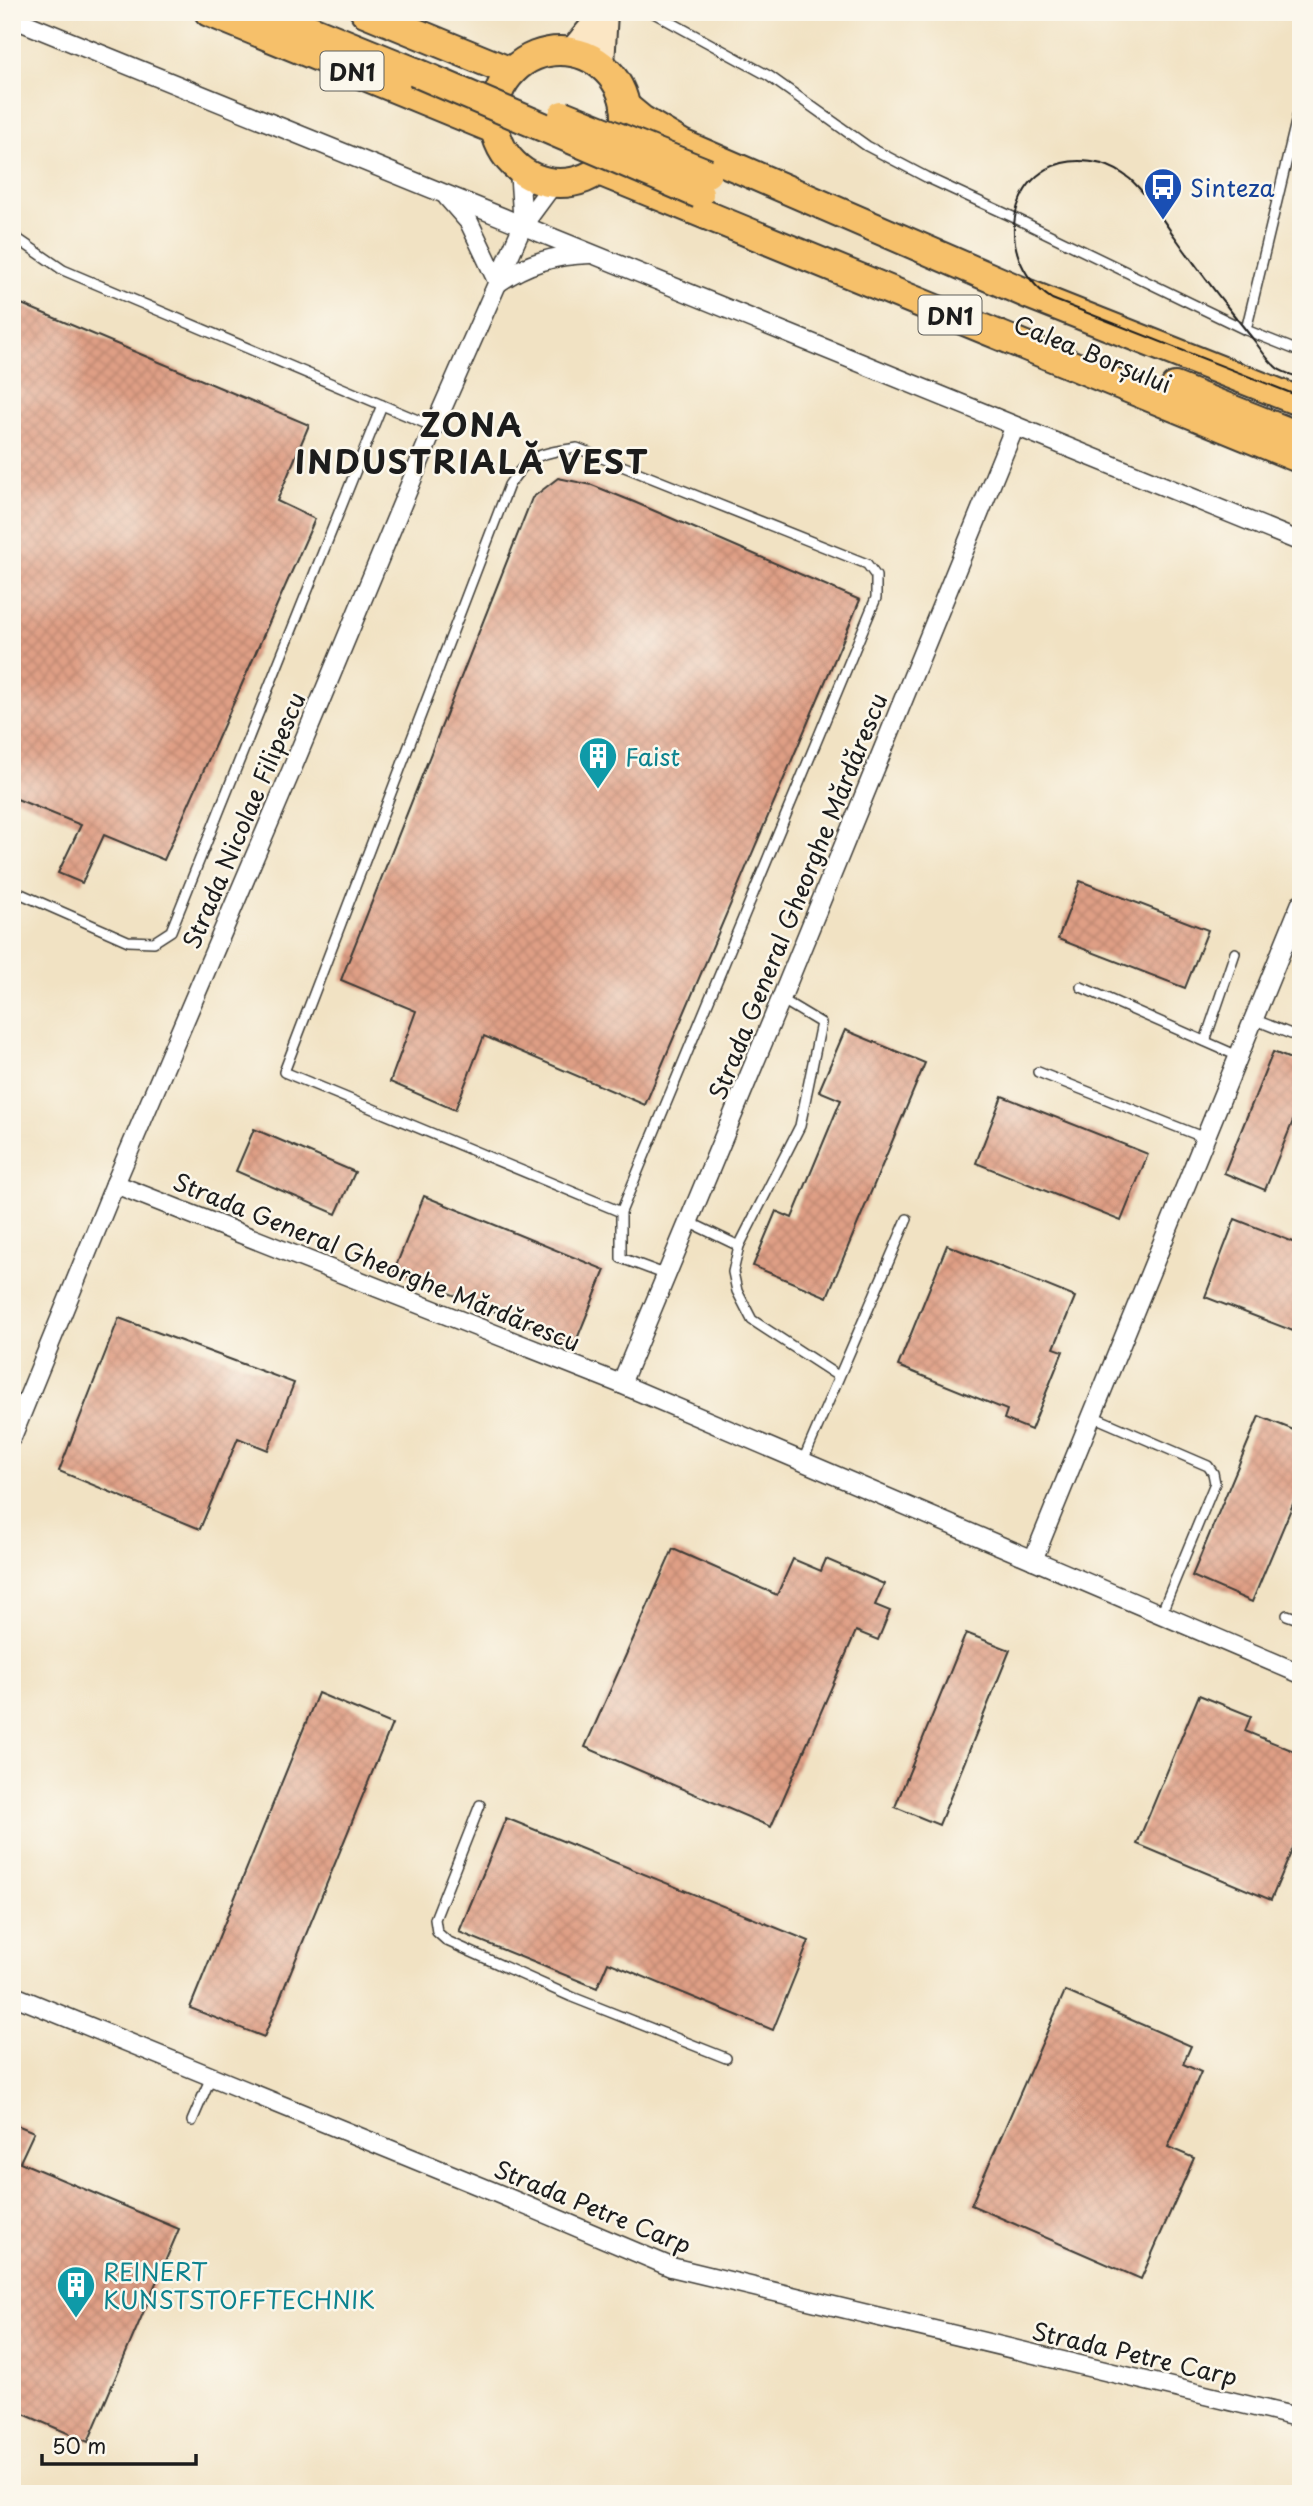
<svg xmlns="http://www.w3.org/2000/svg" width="1313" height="2506" font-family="'Playpen Sans',sans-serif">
	<defs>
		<pattern id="building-cross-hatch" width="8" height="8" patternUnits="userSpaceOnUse" patternTransform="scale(1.75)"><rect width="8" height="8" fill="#df9f85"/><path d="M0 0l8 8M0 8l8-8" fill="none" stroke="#bf8872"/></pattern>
	</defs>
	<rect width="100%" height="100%" fill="#fbf7ec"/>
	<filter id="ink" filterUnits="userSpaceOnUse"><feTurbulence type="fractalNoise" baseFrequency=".0143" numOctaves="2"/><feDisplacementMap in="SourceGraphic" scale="14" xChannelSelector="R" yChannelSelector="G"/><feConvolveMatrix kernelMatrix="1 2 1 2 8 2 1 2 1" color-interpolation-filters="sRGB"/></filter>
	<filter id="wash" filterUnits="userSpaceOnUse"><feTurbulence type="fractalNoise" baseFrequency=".00686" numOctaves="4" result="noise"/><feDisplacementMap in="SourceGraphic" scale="28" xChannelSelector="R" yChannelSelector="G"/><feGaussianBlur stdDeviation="1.57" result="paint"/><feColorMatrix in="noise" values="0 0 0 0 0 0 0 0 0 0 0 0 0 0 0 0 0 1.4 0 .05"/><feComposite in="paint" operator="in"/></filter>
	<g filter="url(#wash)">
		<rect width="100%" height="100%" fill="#f1e2c3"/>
		<g id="blocks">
			<g fill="url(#building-cross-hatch)">
				<polygon points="12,300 309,425 277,501 315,519 164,860 104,835 82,883 58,873 81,825 12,797"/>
				<polygon points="558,478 592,485 634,502 860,600 645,1105 484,1036 455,1110 390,1082 416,1011 341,980 532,498"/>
				<polygon points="1080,881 1208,930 1185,988 1058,939"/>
				<polygon points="845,1030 925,1063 827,1297 753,1266 776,1211 792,1218 841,1100 819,1091"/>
				<polygon points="1273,1052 1301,1063 1301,1101 1265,1190 1224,1173"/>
				<polygon points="1002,1096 1148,1154 1121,1221 976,1163"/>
				<polygon points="254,1129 355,1172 336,1214 236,1171"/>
				<polygon points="424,1196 605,1270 575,1344 394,1271"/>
				<polygon points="1235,1219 1301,1245 1301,1334 1205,1297"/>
				<polygon points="947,1245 1075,1297 1054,1348 1063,1351 1031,1430 1004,1419 1007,1410 898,1366"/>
				<polygon points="119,1318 294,1383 268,1450 238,1438 200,1529 59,1471"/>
				<polygon points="1259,1416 1301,1433 1301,1485 1252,1602 1192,1576"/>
				<polygon points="673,1549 777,1595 793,1559 821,1571 826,1559 884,1584 875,1605 890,1611 878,1640 856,1631 771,1827 585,1747"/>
				<polygon points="966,1633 1010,1650 939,1825 895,1807"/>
				<polygon points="318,1693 392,1724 264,2037 190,2008"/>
				<polygon points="1199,1695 1251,1716 1245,1731 1301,1754 1301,1829 1271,1900 1137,1844"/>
				<polygon points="506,1818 809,1941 773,2030 608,1962 597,1988 459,1932"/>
				<polygon points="1065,1991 1191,2046 1183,2064 1201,2072 1168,2147 1194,2158 1141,2279 971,2205"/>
				<polygon points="12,2123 34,2132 20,2162 179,2229 88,2442 12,2409"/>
			</g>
		</g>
	</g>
	<g filter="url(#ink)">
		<use href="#blocks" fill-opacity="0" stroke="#3c3a35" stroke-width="2"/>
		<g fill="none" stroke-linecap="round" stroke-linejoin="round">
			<g stroke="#3c3a35" stroke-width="12">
				<g id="lane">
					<polyline points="652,12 769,76 867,146 926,177 1015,218 1246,330 1301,352"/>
					<polyline points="12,235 63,270 434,427"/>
					<polyline points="1246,330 1301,101"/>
					<polyline points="12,890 128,941 154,942 171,931 382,405"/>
					<polyline points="1081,987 1238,1056"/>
					<polyline points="781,999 821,1023 800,1126 739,1246 733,1272 737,1291 752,1320 838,1376"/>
					<polyline points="1253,1019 1301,1038"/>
					<polyline points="1205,1041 1235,953"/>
					<polyline points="1038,1072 1205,1138"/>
					<path d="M621 1212 284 1072 509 485C529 454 541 453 577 448L867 564 876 576V598L621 1212V1258L667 1275"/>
					<polyline points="689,1222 739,1246"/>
					<polyline points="1092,1416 1208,1466 1213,1473 1215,1483 1161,1614"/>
					<polyline points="802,1463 907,1219"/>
					<polyline points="1287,1615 1301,1620"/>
					<polyline points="480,1805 435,1919 437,1932 447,1941 572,1997 726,2058"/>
					<polyline points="192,2121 211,2077"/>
				</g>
			</g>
			<g stroke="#3c3a35" stroke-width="21">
				<g id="street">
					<polyline points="12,18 1301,542"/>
					<polyline points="519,169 523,225"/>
					<path d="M447 197 469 222 498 283C526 263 555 255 590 254"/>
					<polyline points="115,1184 621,1384 1301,1674"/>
					<polyline points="621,1384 781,999 1015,426"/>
					<polyline points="12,1437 115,1184 292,769 434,427 523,225 554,183"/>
					<polyline points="1033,1560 1301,903"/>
					<polyline points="12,1995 499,2194 671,2267 1301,2418"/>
				</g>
			</g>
			<g stroke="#3c3a35" stroke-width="28">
				<g id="secondary">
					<polyline points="571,52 604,12"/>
					<polyline points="602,65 605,12"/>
				</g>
			</g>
			<g stroke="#3c3a35" stroke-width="32">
				<g id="primary">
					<polyline points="209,12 494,129"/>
					<polyline points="267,12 415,72"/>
					<polyline points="365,12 511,72"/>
					<circle cx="560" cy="117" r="66"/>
					<polyline points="625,106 642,120 682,144 1028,294 1301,402"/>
					<polyline points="599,171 1301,459"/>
					<polyline points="1175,387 1301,437"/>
				</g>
			</g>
			<use href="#lane" stroke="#fff" stroke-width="9"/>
			<use href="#street" stroke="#fff" stroke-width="18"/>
			<use href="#secondary" stroke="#fbe6c4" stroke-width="24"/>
			<use href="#primary" stroke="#f6c06b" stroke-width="28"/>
			<path stroke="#1c1c1c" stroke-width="2" d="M1301 378C1293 375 1283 373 1277 368 1267 360 1260 348 1253 339 1226 306 1200 272 1175 237 1161 218 1148 195 1130 179 1121 172 1113 167 1102 164 1013 141 983 254 1052 299L1301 397"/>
			<g stroke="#3c3a35" stroke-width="32" stroke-linecap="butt">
				<g id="primary-bridge">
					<polyline points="415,72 699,194"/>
					<polyline points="563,115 707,173"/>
				</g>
			</g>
			<use href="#primary-bridge" stroke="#f6c06b" stroke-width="28"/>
		</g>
	</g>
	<defs>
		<g id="bus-pin" transform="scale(2.0125)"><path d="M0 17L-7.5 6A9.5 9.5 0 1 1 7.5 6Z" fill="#1a4fb4" stroke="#fbf7ec"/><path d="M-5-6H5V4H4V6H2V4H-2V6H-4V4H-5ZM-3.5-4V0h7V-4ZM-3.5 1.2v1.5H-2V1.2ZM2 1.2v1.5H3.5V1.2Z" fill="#fff"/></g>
		<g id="building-pin" transform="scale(2.0125)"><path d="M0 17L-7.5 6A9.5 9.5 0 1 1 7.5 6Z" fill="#0f9aa8" stroke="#fbf7ec"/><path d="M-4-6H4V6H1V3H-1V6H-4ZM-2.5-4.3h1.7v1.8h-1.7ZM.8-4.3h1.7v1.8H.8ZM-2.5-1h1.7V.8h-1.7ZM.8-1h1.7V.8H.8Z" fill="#fff"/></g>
	</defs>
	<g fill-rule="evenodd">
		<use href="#bus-pin" x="1163" y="187"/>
		<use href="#building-pin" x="598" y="756"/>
		<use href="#building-pin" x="76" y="2285"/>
	</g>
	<g text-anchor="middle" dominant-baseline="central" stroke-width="5" stroke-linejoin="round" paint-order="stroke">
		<g fill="#fbf7ec" stroke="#5f5e5a" stroke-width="2">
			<rect x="320.5" y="51.5" width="63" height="39" rx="5"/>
			<rect x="918.5" y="295.5" width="63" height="39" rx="5"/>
		</g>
		<g font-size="23" font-weight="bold" fill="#1c1c1c">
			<text x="352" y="71">DN1</text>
			<text x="950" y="315">DN1</text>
		</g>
		<g font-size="24" fill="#164399" stroke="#fbf7ec" text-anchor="start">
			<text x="1190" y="187">Sinteza</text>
		</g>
		<g font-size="24" fill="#1c1c1c" stroke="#fbf7ec">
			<text transform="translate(1093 353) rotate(22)">Calea Borșului</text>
			<text transform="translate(243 820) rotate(-67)">Strada Nicolae Filipescu</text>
			<text transform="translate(797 896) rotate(-68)">Strada General Gheorghe Mărdărescu</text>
			<text transform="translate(377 1261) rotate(22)">Strada General Gheorghe Mărdărescu</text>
			<text transform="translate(593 2206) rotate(22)">Strada Petre Carp</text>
			<text transform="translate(1135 2353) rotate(13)">Strada Petre Carp</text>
		</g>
		<g font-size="24" fill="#0d838f" stroke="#fbf7ec" text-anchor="start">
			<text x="625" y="756">Faist</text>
			<text x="103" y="2271">REINERT<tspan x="103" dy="28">KUNSTSTOFFTECHNIK</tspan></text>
		</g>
		<g font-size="32" font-weight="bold" letter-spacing="2" fill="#1c1c1c" stroke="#fbf7ec">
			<text x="472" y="424">ZONA<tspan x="472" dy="37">INDUSTRIALĂ VEST</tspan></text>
		</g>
	</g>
	<rect width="1313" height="2506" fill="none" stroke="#fbf7ec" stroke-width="42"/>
	<path d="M42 2454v10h154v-10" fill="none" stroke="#1c1c1c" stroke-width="3.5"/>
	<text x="52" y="2454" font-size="21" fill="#1c1c1c" stroke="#fbf7ec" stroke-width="5" paint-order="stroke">50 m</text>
</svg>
